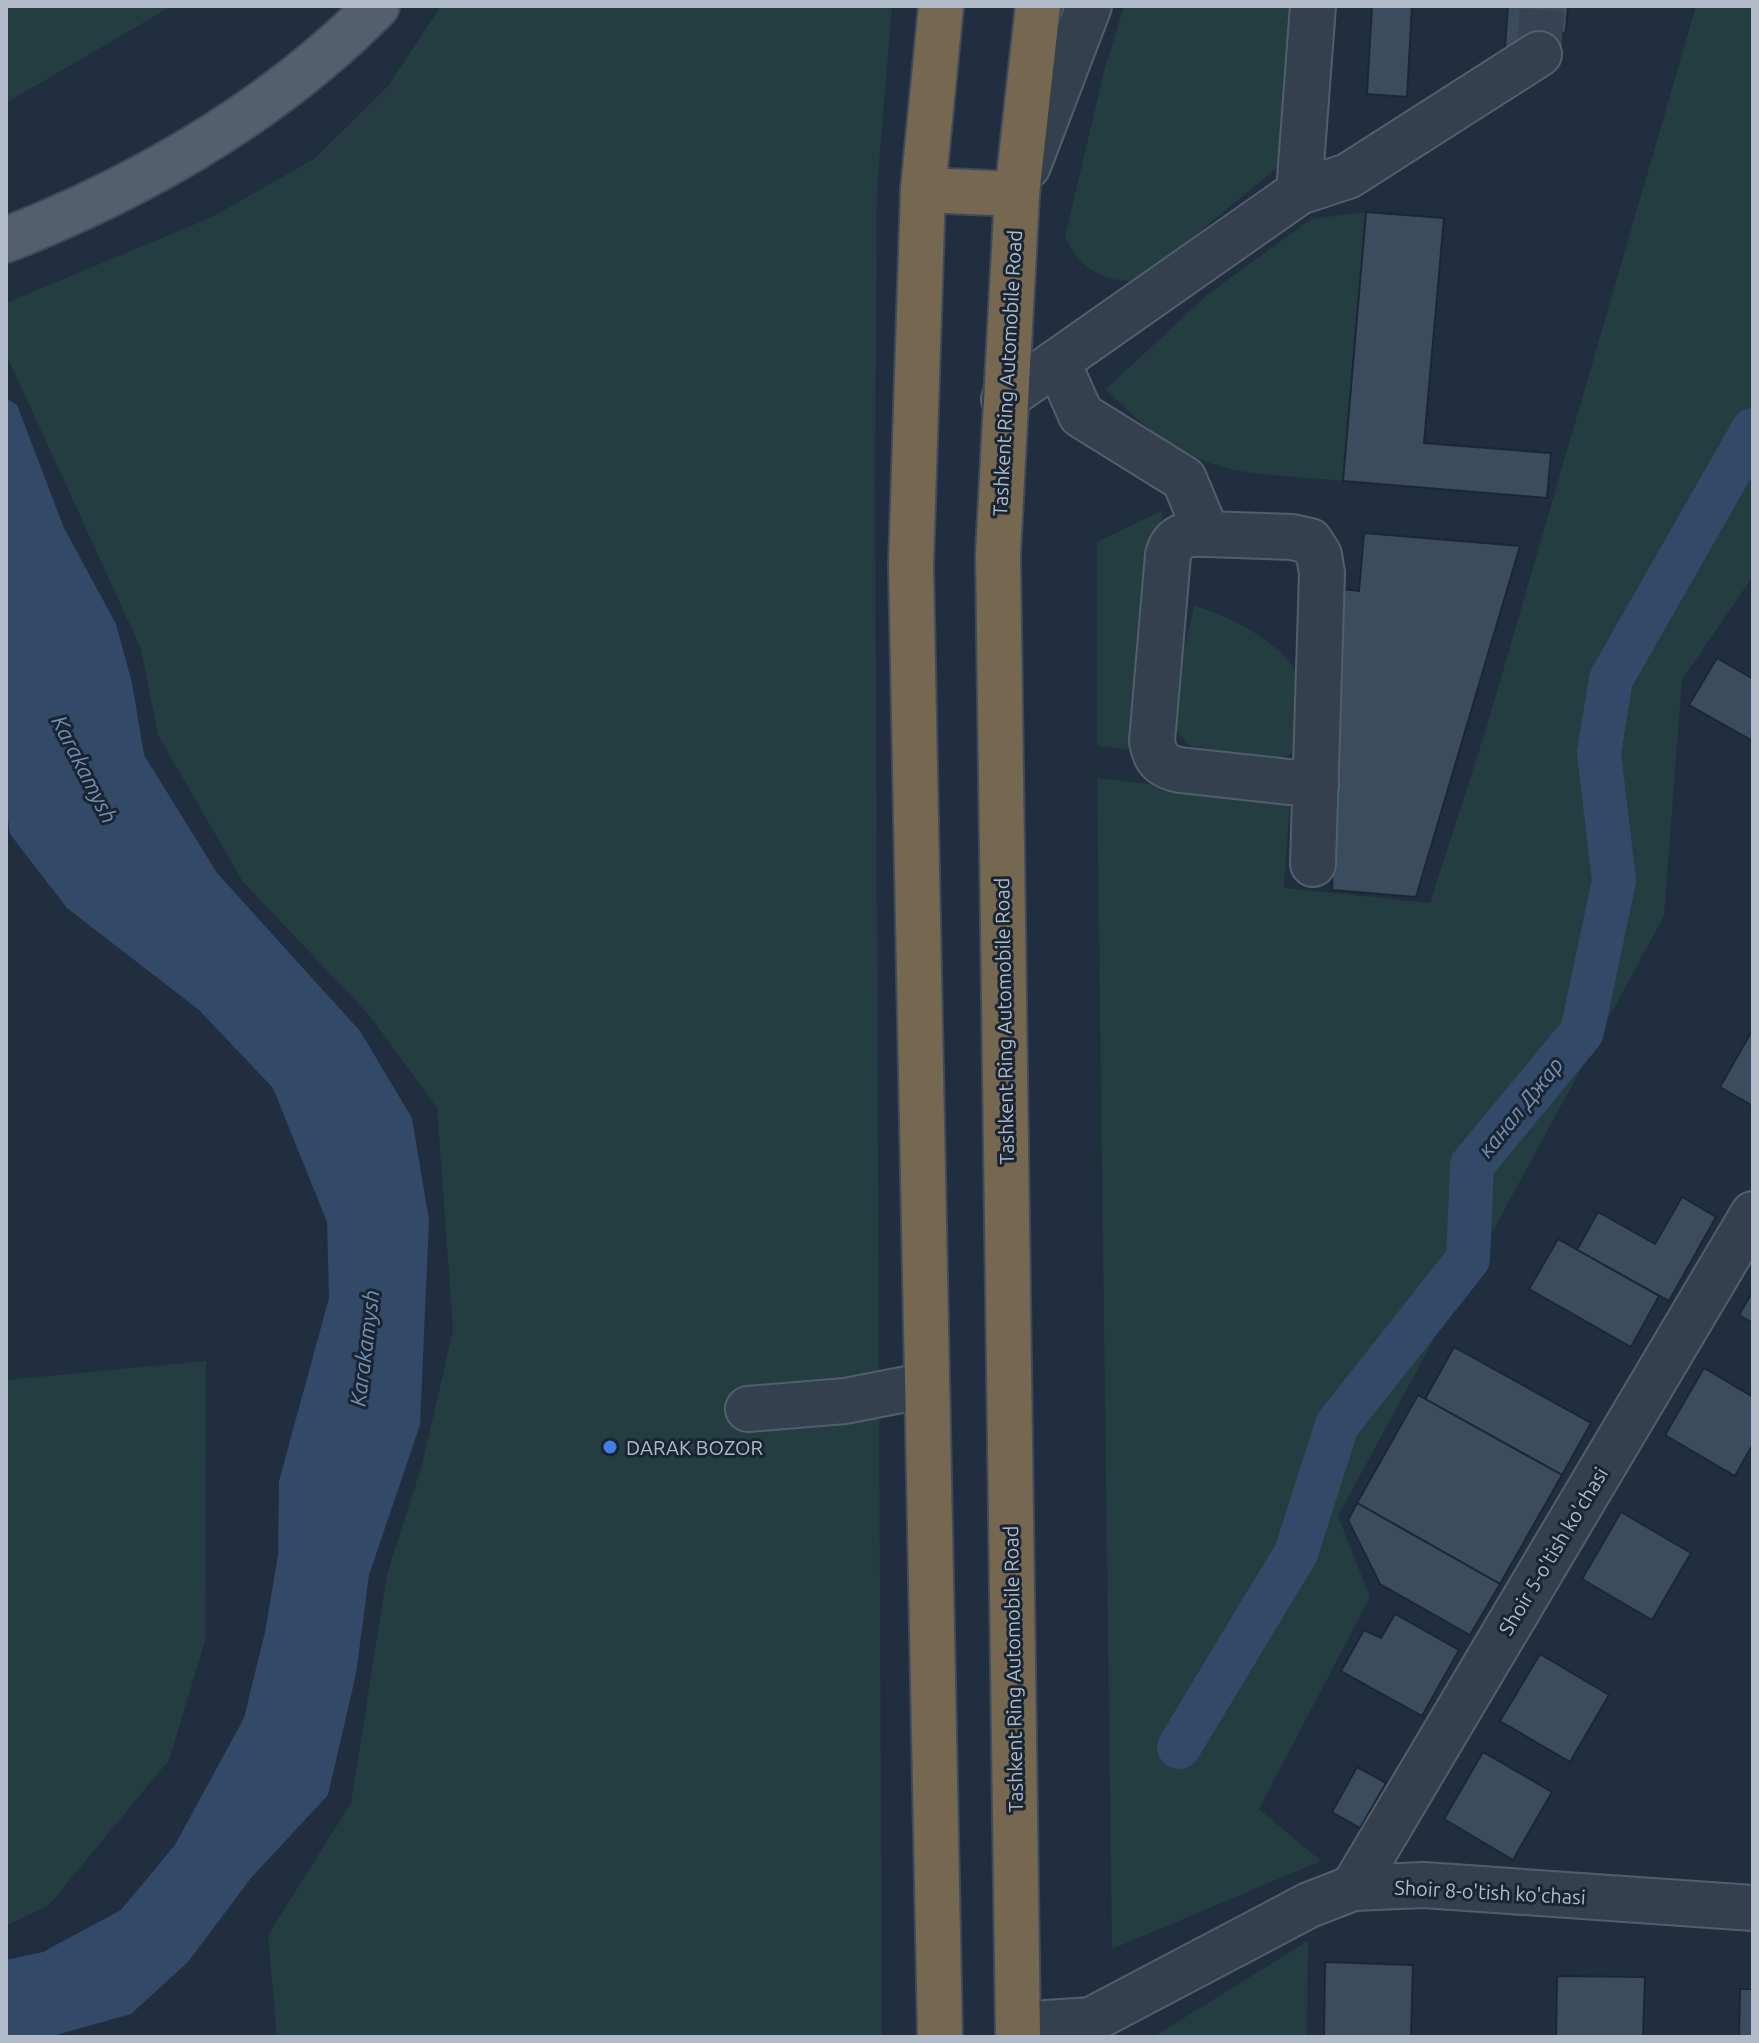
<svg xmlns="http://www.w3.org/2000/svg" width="1759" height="2043" font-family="Ubuntu,sans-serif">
	<rect width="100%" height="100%" fill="#212e3f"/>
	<g fill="#233d40">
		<polygon points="6,6 172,6 6,103"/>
		<polygon points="441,6 892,6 877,190 875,483 882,2037 277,2037 268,1935 351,1803 387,1574 422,1465 453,1330 437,1108 370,1016 243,882 158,735 141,649 6,354 6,303 212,217 314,159 388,86"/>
		<path d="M1124 6H1293L1280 165 1140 281C1105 283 1080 270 1065 237L1104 71Z"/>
		<polygon points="1696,6 1753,6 1753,576 1682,680 1664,916 1338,1516 1370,1597 1259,1809 1321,1861 1112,1949 1097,778 1290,800 1284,888 1430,903 1487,726"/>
		<path d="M1366 212 1343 481C1307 477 1252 476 1219 466 1177 454 1135 420 1106 389L1207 295 1311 219Z"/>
		<polygon points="1163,510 1132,750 1097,746 1097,542"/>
		<path d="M1194 606C1228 615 1286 644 1300 679 1306 691 1296 737 1295 753L1275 759 1191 746C1182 738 1175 732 1173 720 1170 689 1188 637 1194 606Z"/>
		<polygon points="206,1361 205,1641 169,1760 49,1905 6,1926 6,1380"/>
		<polygon points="1308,1941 1307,2037 1153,2037"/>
	</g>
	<polygon fill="#334968" points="6,398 17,405 64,528 116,624 132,683 144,755 217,873 360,1031 412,1118 429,1220 420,1425 369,1575 356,1674 328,1795 251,1878 188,1962 131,2014 49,2037 6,2037 6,1960 43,1952 121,1910 175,1845 244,1718 265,1632 278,1555 279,1481 329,1298 327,1222 273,1088 199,1010 67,908 10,834 6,805"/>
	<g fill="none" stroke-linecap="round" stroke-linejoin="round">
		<polyline stroke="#334968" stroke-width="44" points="1179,1747 1296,1553 1337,1425 1468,1259 1472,1165 1582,1032 1614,881 1599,753 1611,679 1753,430"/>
	</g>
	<g fill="#3c4c5f" stroke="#1c2736" stroke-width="2">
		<polygon points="1372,6 1412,6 1407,97 1367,94"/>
		<polygon points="1508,6 1568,6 1566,32 1504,61"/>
		<polygon points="1366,212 1444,218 1424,443 1551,453 1547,498 1343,481"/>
		<polygon points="1364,533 1520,546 1416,897 1332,890 1342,589 1359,591"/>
		<polygon points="1717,658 1753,679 1753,741 1689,705"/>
		<polygon points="1753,1029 1753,1106 1720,1087"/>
		<polygon points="1682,1197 1716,1217 1669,1301 1577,1250 1598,1212 1655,1244"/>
		<polygon points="1558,1239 1659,1296 1631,1347 1529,1289"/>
		<polygon points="1753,1291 1753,1323 1739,1315"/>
		<polygon points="1454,1347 1591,1423 1562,1475 1425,1399"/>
		<polygon points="1704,1368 1753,1397 1753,1444 1735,1476 1665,1435"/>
		<polygon points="1418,1395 1562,1475 1500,1584 1357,1503"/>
		<polygon points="1357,1503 1500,1584 1470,1635 1380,1584 1348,1520"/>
		<polygon points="1621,1512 1691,1553 1652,1620 1582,1579"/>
		<polygon points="1395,1614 1459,1650 1422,1716 1341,1671 1364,1630 1381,1638"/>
		<polygon points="1540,1654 1609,1695 1570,1762 1500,1721"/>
		<polygon points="1483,1752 1552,1792 1513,1860 1444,1819"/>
		<polygon points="1357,1767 1386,1783 1360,1828 1332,1812"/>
		<polygon points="1325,1962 1413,1965 1411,2037 1324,2037"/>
		<polygon points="1557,1976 1645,1977 1643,2037 1556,2037"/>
		<polygon points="1740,1989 1753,1989 1753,2037 1739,2037"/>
	</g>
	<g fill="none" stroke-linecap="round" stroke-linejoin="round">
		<polyline stroke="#374354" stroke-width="44" stroke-dasharray="44 22" stroke-linecap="butt" points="1539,54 1542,6"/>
		<g stroke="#535e6d" stroke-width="48">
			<g id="minor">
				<polyline points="1028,166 1089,6"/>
				<polyline points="1299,192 1313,6"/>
				<polyline points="1058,363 1081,415 1184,479 1207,534 1292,537 1310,541 1319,555 1322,573 1313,864"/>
				<polyline points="1004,399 1299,192 1348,176 1539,54"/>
				<path d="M1207 534C1188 533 1173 535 1168 555L1152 741C1155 760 1162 766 1180 770L1316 785"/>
				<polyline points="748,1409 845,1401 927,1385"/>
				<polyline points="1353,1888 1753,1214"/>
				<polyline points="1018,2025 1091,2020 1309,1905 1353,1888 1424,1885 1753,1908"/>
			</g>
		</g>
		<g stroke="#3e4958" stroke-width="48">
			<path id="major" d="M6 240C143 186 273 111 377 6"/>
		</g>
		<g stroke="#404b5a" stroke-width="48">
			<g id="highway">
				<polyline points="923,190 1017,194"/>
				<polyline points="940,2037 911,565 923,190 941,6"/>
				<polyline points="1018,2037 998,554 1017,194 1038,6"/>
			</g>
		</g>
		<use href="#minor" stroke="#35404f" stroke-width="44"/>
		<use href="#major" stroke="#535f6f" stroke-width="44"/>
		<use href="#highway" stroke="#766751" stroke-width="44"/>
	</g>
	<circle fill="#3f7fe0" stroke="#1a2534" stroke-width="3" cx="610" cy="1447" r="8"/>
	<g text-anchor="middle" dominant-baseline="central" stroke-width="6" stroke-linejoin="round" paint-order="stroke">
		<g font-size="20" fill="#b1bbca" stroke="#1a2534">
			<text transform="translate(1007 373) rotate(-87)">Tashkent Ring Automobile Road</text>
			<text transform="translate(1004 1021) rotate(-91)">Tashkent Ring Automobile Road</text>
			<text transform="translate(1553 1551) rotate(-59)">Shoir 5-o'tish ko'chasi</text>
			<text transform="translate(1013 1669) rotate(-91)">Tashkent Ring Automobile Road</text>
			<text transform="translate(1490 1892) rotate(3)">Shoir 8-o'tish ko'chasi</text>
		</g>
		<g font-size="20" fill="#b1bbca" stroke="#1a2534" text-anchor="start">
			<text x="626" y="1447">DARAK BOZOR</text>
		</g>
		<g font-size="22" font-style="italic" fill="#7590b5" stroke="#1a2534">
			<text transform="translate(85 769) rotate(63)">Karakamysh</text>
			<text transform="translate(1520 1107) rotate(-51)">канал Джар</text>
			<text transform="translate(364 1348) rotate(-83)">Karakamysh</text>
		</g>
	</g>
	<rect width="1759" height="2043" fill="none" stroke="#b1bbca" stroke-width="16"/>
</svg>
